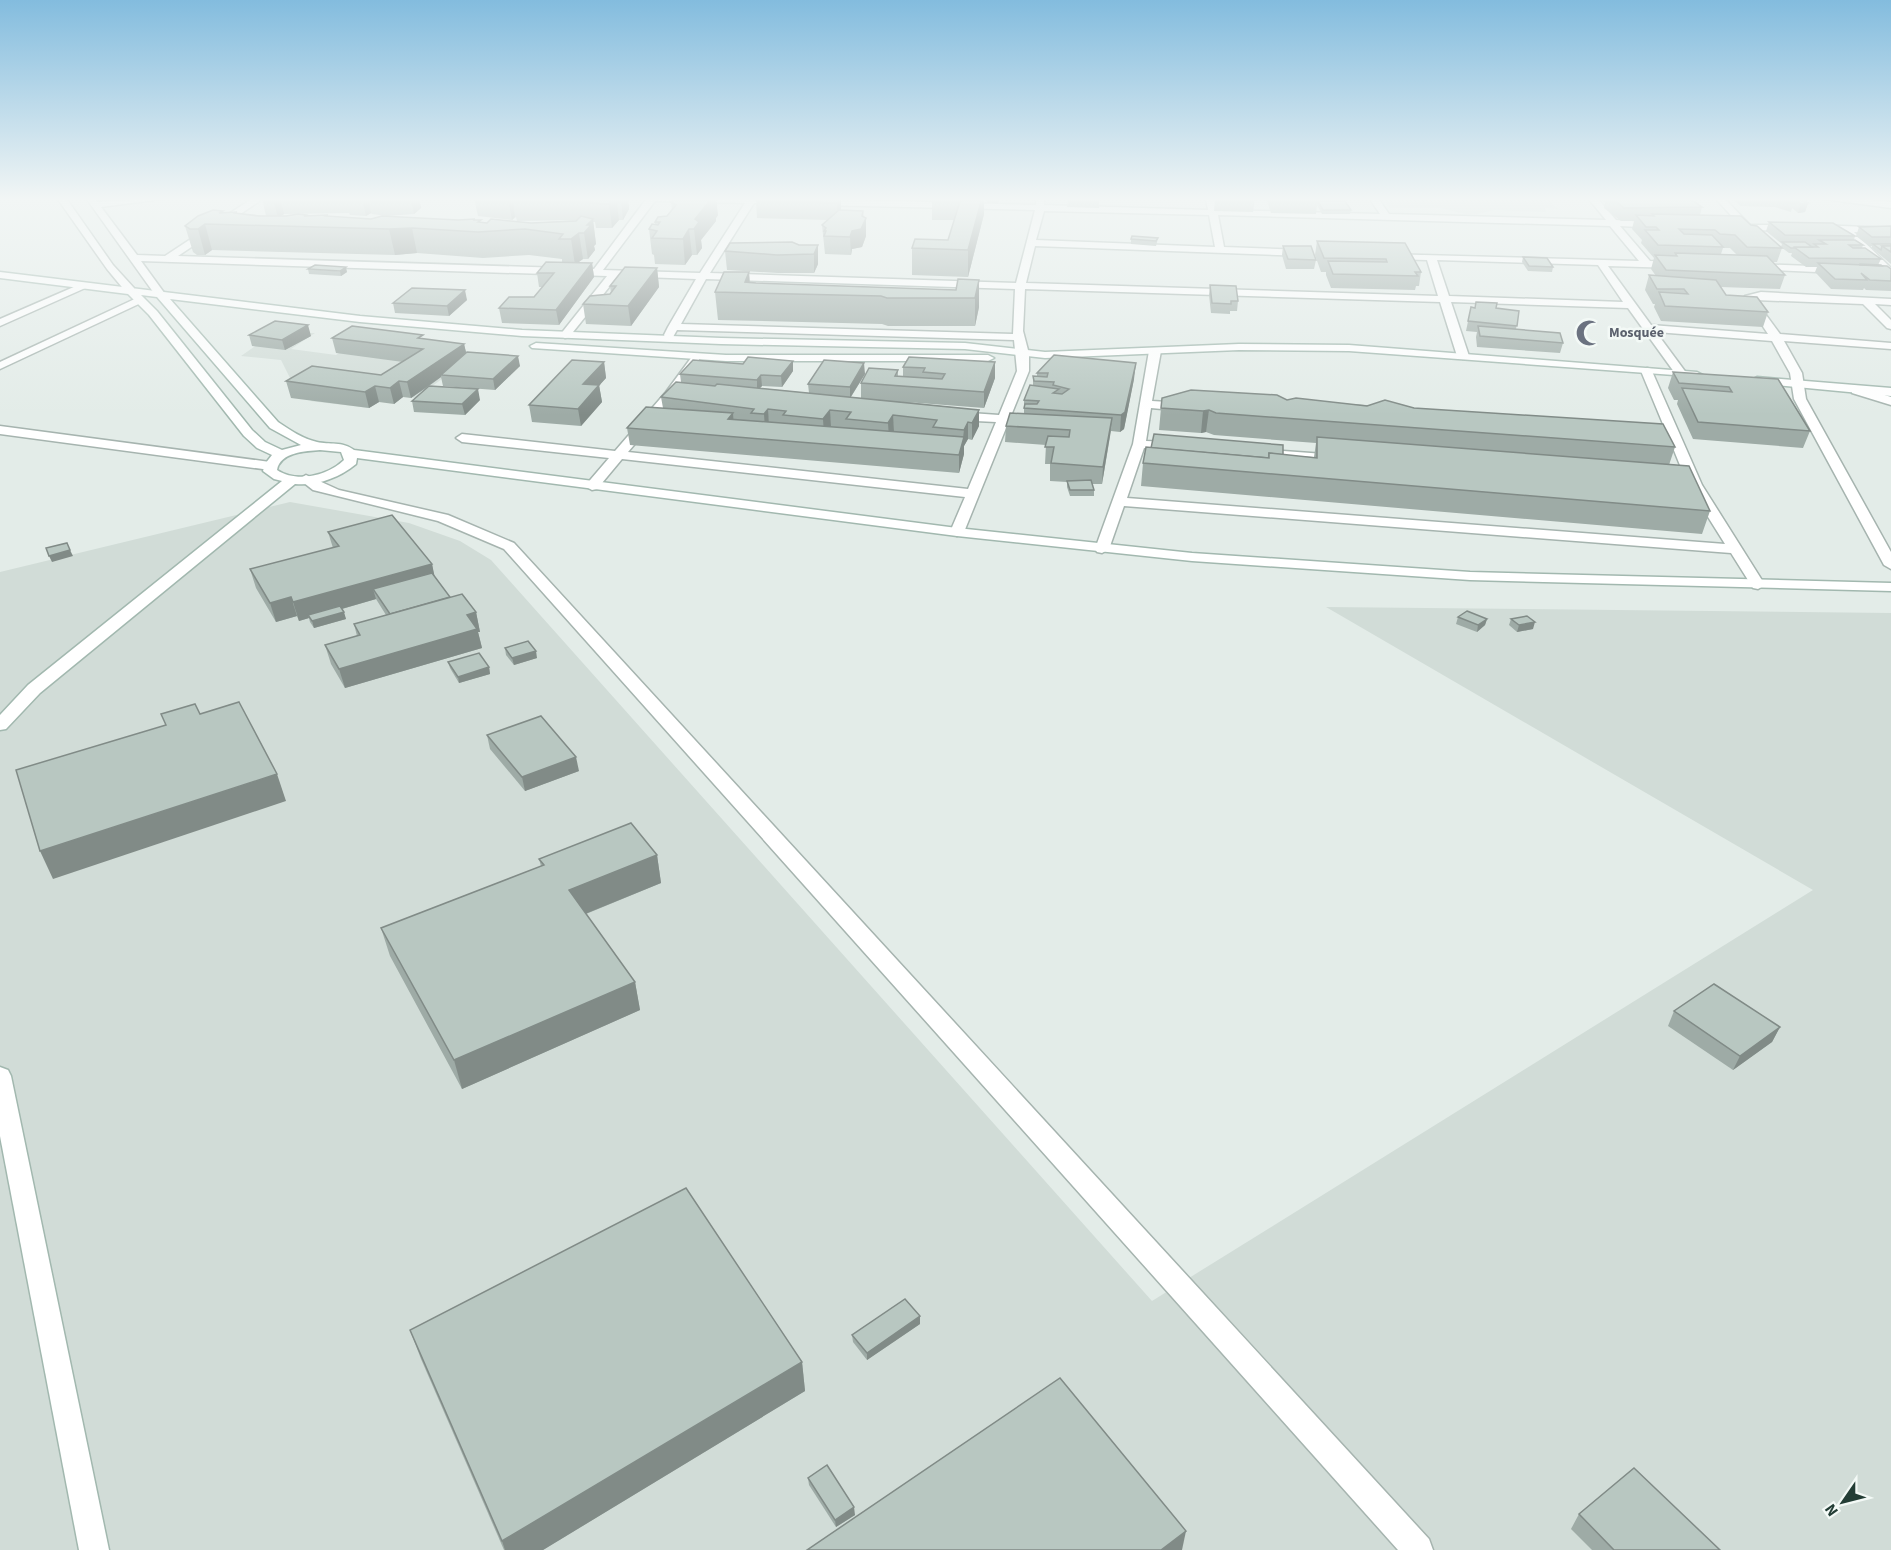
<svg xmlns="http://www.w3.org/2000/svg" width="1891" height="1550" font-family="'Source Sans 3',sans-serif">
	<rect width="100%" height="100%" fill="#e3ece8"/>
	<g fill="#d1dcd7">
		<polygon points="1383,198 1547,198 1558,209 1545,208 1546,212 1495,210 1477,214 1465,214 1440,208 1390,208"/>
		<polygon points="274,333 315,333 291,349 336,355 358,340 461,365 416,398 399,396 374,403 369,408 310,401 314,399 299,396 281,360 241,356"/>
		<polygon points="290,502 409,523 460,541 491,560 1152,1301 1813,890 1326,607 1891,613 1891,1550 0,1550 0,572"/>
	</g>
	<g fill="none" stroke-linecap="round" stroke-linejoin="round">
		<g stroke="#a6b4af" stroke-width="3">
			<g id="street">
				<polygon points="57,198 66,198 113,265 134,288 134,292 126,292 107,269"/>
				<path d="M86 198H95L97 202 170 198 101 207 137 255 165 256 253 198H264L178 256 594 269 647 198H779L783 201 782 203H754L710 273 1016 283 1035 210 818 205 814 202 818 199 1036 205V198H1044V205L1208 210 1206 198H1214L1217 210 1380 214 1369 198H1378L1389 214 1606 220 1588 198H1597L1616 220 1661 223V227L1658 228 1620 226 1650 261 1676 262 1681 265 1676 268 1608 266 1651 325 1768 334 1744 298 1745 296 1761 292 1891 299V305L1875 304 1891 320V329L1887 328 1863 304 1755 300 1780 334 1891 343V349L1784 341 1802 373 1806 399 1891 552V569L1884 565 1794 399 1790 373 1772 341 1656 332 1687 374 1681 377 1677 376 1628 308 1451 302 1469 356 1463 359 1457 356 1440 302 1025 289 1023 331 1029 354V371L964 532 957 536 950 532 965 497 622 459 597 489 592 490 585 486 609 458 462 442 456 438 462 434 615 451 666 392 691 358H699V362L674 398 628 452 968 489 996 422 956 420 950 416 956 412 999 415 1017 371 1014 340 677 330 673 337H665L664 335 668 327 696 279 618 276 569 337 565 338 560 335 607 276 141 261 165 294 160 297 156 296ZM655 201 745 203 700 273 603 270ZM1044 211 1209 215 1215 247 1036 240ZM1218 215 1610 226 1639 261 1386 254 1384 256 1389 259 1427 260 1438 296 1026 283 1035 246 1305 256 1310 253 1305 250 1224 247ZM1437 260 1598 265 1623 302 1449 296ZM706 279 1015 289 1013 334 681 324Z"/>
				<polygon points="1715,198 1724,198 1750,225 1790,225 1795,228 1790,231 1755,230 1750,233 1731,229 1731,225 1739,224"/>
				<polygon points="1816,198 1851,198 1891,202 1891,208"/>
				<polygon points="1818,225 1891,228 1891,234 1854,232 1891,268 1891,276 1843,232 1815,230 1815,226"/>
				<polygon points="1755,264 1838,267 1843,270 1838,273 1752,269 1750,267"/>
				<polygon points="83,283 92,285 0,326 0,319"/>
				<polygon points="139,297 143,298 143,302 0,369 0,362"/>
				<polygon points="1155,348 1161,351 1152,401 1183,403 1189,407 1183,411 1151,408 1146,441 1176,442 1182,446 1176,450 1144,448 1127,498 1725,544 1688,485 1671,443 1648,442 1642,438 1648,434 1668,436 1641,371 1647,368 1651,369 1702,485 1765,585 1758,589 1753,588 1731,553 1124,506 1109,549 1102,553 1097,552 1095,549 1133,444 1149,351"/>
				<polygon points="1856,386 1891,397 1891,405 1852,393 1852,387"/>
				<polygon points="0,426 270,462 277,466 270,470 0,434"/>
				<polygon points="1258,449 1338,455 1344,459 1338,463 1253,456 1252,453"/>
				<polygon points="306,475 339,490 448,515 514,543 1429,1539 1433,1550 1398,1550 504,549 438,521 313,490 299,479"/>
			</g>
		</g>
		<g stroke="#a2b8af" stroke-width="3">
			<g id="secondary">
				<path d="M0 272 360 316 522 330 721 338 965 343 1045 352 1239 344 1349 345 1697 372 1703 375 1701 377 1349 351 1239 350 1045 358 965 349 721 344 522 336 360 322 170 299 278 422C290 430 303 439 317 442 329 445 343 441 354 450L957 528 1192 553 1470 572 1891 583V591L1470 580 1192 561 957 536 357 458 356 464C339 478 317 486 295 484L40 693 6 729 0 730V715L28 685 282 481 274 479 263 471 265 464 272 455 257 448 244 436 149 315 128 294 0 278ZM141 295 157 297 270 428 301 445 282 450 265 442 252 430 157 311ZM320 450 341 452 344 460C327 476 297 483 277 470 280 452 306 451 320 450Z"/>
				<polygon points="536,343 726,355 988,355 994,358 988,361 726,361 532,348 530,346"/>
				<polygon points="1757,377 1891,388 1891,396 1753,383 1753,379"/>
				<polygon points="0,1067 8,1070 11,1076 109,1550 79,1550 0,1136"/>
			</g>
		</g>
		<use href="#street" fill="#fff" fill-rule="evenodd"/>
		<use href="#secondary" fill="#fff" fill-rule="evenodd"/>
	</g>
	<g fill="#9eaba6" fill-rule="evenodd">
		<polygon points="262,198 419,198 421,208 414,214 387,216 372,214 371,213 366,216 350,215 349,213 284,214 281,216 306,215 306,216 328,215 328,216 371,219 476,220 481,223 531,223 577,220 517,221 516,217 512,220 478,216 474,198 628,198 629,209 623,220 619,220 612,228 596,228 595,222 593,222 596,244 594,246 595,250 588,259 583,259 578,262 592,263 594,277 559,325 502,323 499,308 534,297 542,287 539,287 537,273 562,262 562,259 529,255 483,258 417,253 395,255 212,250 205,255 197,255 193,252 185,226 223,211 223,213 237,212 237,213 266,216"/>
		<polygon points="841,198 841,210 866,218 866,236 862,247 852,249 851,255 825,254 822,225 829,220 757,218 756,200"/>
		<polygon points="932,198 1000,198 998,204 987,203 987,199 984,199 984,214 968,277 912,275 912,248 948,240 954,220 932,220"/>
		<polygon points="1068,198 1099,198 1099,208 1067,207"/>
		<polygon points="1215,198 1347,198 1346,202 1351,210 1350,214 1322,214 1317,205 1316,214 1271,213 1267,201 1255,198 1253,212 1214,211"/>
		<path d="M1599 198H1709L1708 200H1691L1702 207 1700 215 1751 225 1782 248 1777 262H1772L1785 275 1780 289 1720 287 1726 295 1768 312 1763 327 1661 321 1654 307 1655 304H1653L1645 290 1649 275 1656 276 1651 269 1654 258 1641 243 1642 240 1632 229 1634 221H1621L1604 208 1605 203ZM1723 248H1730L1737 255 1721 254Z"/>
		<polygon points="1732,198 1803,198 1802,201 1808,203 1805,212 1798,213 1792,208 1791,212 1775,207 1740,206"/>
		<polygon points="678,199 718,215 716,218 716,221 701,240 702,248 697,255 692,255 685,265 655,264 654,255 652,254 649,229 655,225 655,222 667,216 672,210 671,202"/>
		<polygon points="1769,222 1855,236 1854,240 1863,245 1862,248 1881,259 1878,265 1891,269 1891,291 1866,290 1864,288 1863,290 1831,289 1815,272 1817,267 1806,267 1791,256 1792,253 1789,253 1781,247 1782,244 1766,231"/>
		<polygon points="1891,226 1891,264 1872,248 1872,246 1869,246 1856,236 1859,227"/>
		<polygon points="1158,238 1156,246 1131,244 1131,239"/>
		<polygon points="1317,241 1405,243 1421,272 1419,286 1416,286 1415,290 1331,288 1326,275 1326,272 1321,272 1315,255"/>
		<polygon points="799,245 818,245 818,264 814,273 778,273 727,270 725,251"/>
		<polygon points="1283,246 1316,260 1314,269 1286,269 1282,255"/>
		<polygon points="1523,257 1553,267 1552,272 1528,271 1522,262"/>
		<polygon points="657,268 659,287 631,326 586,324 583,304 610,294 611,293 610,286"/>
		<polygon points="308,269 347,272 341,276 309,274"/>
		<polygon points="749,272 750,283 756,283 956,290 979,280 979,307 975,326 888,326 882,324 718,320 715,292"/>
		<polygon points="1210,285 1238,301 1237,311 1230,311 1230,314 1211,313 1209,295"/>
		<polygon points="467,300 449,316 395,313 393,303"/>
		<polygon points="1471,307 1496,308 1519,311 1516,329 1563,343 1560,353 1477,347 1476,337 1477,332 1466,331"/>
		<polygon points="249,335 311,336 285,350 252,346"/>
		<polygon points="332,338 424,339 464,344 466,353 520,366 495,390 443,386 441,377 429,386 480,400 465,415 414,412 412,401 426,388 411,398 403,397 394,404 379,402 369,408 291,398 286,381 381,375 403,362 336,353"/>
		<polygon points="1054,355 1134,379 1124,429 1120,432 1111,431 1102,484 1092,484 1094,490 1094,496 1070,496 1067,487 1067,482 1050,481 1050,464 1045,464 1046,445 1005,442 1006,426 1024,414 1024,400 1033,386 1033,376 1037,376 1037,373"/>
		<polygon points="793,361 793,371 782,387 762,386 760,388 809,393 808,384 865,374 851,397 861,398 861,383 898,370 898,376 903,376 903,367 995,362 995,378 984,408 906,402 979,410 979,426 972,440 968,439 964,446 964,454 959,473 630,445 627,428 663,408 661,397 681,382 680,374 743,364"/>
		<polygon points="604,362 606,378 599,385 602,402 581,426 532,422 529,405"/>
		<polygon points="1673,372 1778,379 1810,431 1803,448 1693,439 1677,404 1678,400 1674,400 1668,388"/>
		<polygon points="1287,400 1414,408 1675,447 1669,465 1710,511 1702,534 1141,486 1143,463 1283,455 1314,457 1316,443 1214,435 1206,432 1201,433 1159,430 1161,408"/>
		<polygon points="328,532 432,564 434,576 450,598 476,612 480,632 478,632 482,648 345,688 331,664 325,645 357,636 354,624 386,615 376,599 342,609 346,619 314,628 310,622 309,618 299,621 297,616 276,622 256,588 250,569 333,548"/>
		<polygon points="1458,617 1487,619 1485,625 1477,632 1456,624"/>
		<polygon points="1511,619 1533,629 1517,632 1509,625"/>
		<polygon points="505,648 537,658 514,665 506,655"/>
		<polygon points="448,662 489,667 490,674 459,683 450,668"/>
		<polygon points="487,735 579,771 525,791 490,749"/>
		<polygon points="657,855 661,883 586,914 635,982 640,1010 462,1089 390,956 381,928 541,866 539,859"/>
		<polygon points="1674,1011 1780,1027 1772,1042 1733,1070 1668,1026"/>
		<polygon points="920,1324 867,1360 853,1342 852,1335"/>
		<polygon points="410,1330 802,1362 805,1391 543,1550 504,1550 421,1359"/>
		<polygon points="808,1478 855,1515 836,1527 809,1485"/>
		<polygon points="1579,1514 1720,1550 1592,1550 1571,1529"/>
	</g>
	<g fill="#818b87">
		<polygon points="273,198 280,198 284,214 278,218"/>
		<polygon points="362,198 368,198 371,213 366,216"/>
		<polygon points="411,198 419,198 421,208 414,214"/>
		<polygon points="508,198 512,198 515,217 512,220"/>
		<polygon points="613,198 616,198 619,220 612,228 609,204"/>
		<polygon points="621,198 628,198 629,209 623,220"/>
		<polygon points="712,198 716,198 718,215 716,218 716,221 701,240 702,248 697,255 694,229 695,219"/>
		<polygon points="839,198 841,198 841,212 838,220 837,203"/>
		<polygon points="982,198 984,198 984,214 968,277 968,250"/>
		<polygon points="1808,203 1805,212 1798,213 1801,204"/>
		<polygon points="863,211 864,223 866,218 866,236 862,247 852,249 851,255 850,237 852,231 862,216"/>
		<polygon points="593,219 596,244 594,246 595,250 588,259 584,233 587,225"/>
		<polygon points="205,224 212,250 205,255 198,229"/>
		<polygon points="412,228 417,253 395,255 389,229"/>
		<polygon points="689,229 692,255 685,265 683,239"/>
		<polygon points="579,233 583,259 575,265 571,239"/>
		<polygon points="818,245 818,264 814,273 814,254"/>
		<polygon points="592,263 594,277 559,325 556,310"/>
		<polygon points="346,267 347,272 341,276 340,271"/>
		<polygon points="657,268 659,287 631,326 628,306"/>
		<polygon points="749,272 750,293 745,282"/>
		<polygon points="979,280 979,307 975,326 975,298"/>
		<polygon points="465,290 467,300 449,316 447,306"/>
		<polygon points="308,325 311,336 285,350 282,340"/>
		<polygon points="464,344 468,360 441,375 441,377 411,398 407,382"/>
		<polygon points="518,356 520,366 495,390 493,379"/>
		<polygon points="793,361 793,371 782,387 781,376"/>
		<polygon points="604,362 606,378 590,396 599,385 602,402 581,426 578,409 583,384"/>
		<polygon points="995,362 995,378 984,408 984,392"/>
		<polygon points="864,363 865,374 850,398 850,387"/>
		<polygon points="1136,363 1134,379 1124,429 1120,432 1121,415"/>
		<polygon points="761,375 762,386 757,391 757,380"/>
		<polygon points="399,381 403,397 394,404 390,388"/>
		<polygon points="375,386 379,402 369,408 365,392"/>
		<polygon points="478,389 480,400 465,415 462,404"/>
		<polygon points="768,409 769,426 765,431 764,414"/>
		<polygon points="830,410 831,427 824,436 823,419"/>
		<polygon points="979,410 979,426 972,440 972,423"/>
		<polygon points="1209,410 1206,432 1201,433 1203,411"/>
		<polygon points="733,413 734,430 728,419"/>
		<polygon points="893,415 894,432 889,440 888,423"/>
		<polygon points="1112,418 1110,435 1102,484 1103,467"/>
		<polygon points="968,422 968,439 964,446 964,454 959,473 959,455 963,438 964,430"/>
		<polygon points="70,550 73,556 52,562 49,556"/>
		<polygon points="432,564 436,583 373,589 376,599 310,618 308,615 309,618 299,621 293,602"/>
		<polygon points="291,597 297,616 276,622 270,603"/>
		<polygon points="344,612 346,619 314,628 312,621"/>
		<polygon points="476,612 480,632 478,632 482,648 345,688 339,669 467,615"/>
		<polygon points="1487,619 1485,625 1477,632 1478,625"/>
		<polygon points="1535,622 1533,629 1517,632 1519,625"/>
		<polygon points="536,651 537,658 514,665 512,658"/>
		<polygon points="489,667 490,674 459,683 458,677"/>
		<polygon points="576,757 579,771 525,791 522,777"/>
		<polygon points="277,774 286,801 53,879 40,851"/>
		<polygon points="657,855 661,883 575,918 569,890"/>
		<polygon points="635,982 640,1010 462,1089 454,1060"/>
		<polygon points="1780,1027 1772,1042 1733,1070 1740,1056"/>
		<polygon points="920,1316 920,1324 867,1360 867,1353"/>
		<polygon points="802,1362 805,1391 543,1550 505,1550 502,1541"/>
		<polygon points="854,1507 855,1515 836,1527 835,1520"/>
		<polygon points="1186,1531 1182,1550 1161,1550"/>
	</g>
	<g fill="#b8c7c1" stroke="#818b87" stroke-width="1.5">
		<polygon points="596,198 613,198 609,204 592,203"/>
		<polygon points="679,198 712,198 695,219 699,222 694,229 689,229 683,239 652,238 657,231 649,229 652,224 658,225 660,222 655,222 658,217 667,216 676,205 671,202 673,199 678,199"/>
		<polygon points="757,198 839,198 837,203 756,200"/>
		<polygon points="961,198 982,198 968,250 912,248 915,239 948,240"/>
		<polygon points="1272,198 1317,198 1318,201 1273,200"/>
		<polygon points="1612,198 1689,198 1702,207 1624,208"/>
		<polygon points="1778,198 1795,198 1808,203 1801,204 1795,199 1790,200 1794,204"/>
		<polygon points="1318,201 1345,201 1351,210 1323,210"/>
		<polygon points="213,210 223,211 219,213 237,212 235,213 259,216 286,216 298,214 306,215 304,216 328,215 326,216 371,219 382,216 458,220 475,219 473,220 481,220 478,222 487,223 491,219 531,223 576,221 581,216 593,219 587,225 591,225 584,233 579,233 571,239 559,239 563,234 525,229 478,232 412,228 389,229 205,224 198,229 190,229 185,226 198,216"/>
		<polygon points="839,210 863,211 862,216 866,218 861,229 852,231 850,237 824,236 826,231 824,231 826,228 822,225"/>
		<polygon points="1652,214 1741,216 1751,225 1757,226 1782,248 1747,247 1735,235 1720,234 1715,230 1679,229 1684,234 1712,235 1723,247 1658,245 1645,230 1659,230 1656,227 1646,227 1636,215 1654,216"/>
		<polygon points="1769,222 1833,223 1855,236 1785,235"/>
		<polygon points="1891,226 1891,237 1872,237 1859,227"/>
		<polygon points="1132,236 1158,238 1156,241 1131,239"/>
		<polygon points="1819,240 1855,240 1863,245 1849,245 1853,248 1865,248 1881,259 1809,258 1794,247 1818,247 1814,244 1826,244"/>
		<polygon points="1317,241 1405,243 1421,272 1415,272 1418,276 1333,274 1328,261 1387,262 1386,259 1324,258"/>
		<polygon points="792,242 799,245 818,245 814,254 777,255 725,251 730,243"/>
		<polygon points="1782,242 1805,242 1812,247 1794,247 1794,248 1791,248"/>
		<polygon points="1873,244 1891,244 1891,246 1882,246 1881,250"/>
		<polygon points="1283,246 1311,246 1316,260 1288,259"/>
		<polygon points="1882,246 1891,246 1891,252"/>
		<polygon points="1675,253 1767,256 1785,275 1666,270 1655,255 1677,256"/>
		<polygon points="1523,257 1547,258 1553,267 1529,266"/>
		<polygon points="546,262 592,263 556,310 499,308 509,297 534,297 554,273 537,273"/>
		<polygon points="1818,263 1887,266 1891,269 1891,281 1870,280 1861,273 1867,280 1835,279"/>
		<polygon points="1860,264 1881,265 1882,266 1860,265"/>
		<polygon points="315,265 346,267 340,271 308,269"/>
		<polygon points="625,267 657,268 628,306 583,304 590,296 610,294 616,286 610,286"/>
		<polygon points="724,272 749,272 745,282 756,283 956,290 958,279 979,280 975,298 887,298 881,296 715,292"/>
		<polygon points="1649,275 1716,280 1726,295 1757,297 1768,312 1665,306 1659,292 1688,294 1684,289 1657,289"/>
		<polygon points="1210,285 1236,286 1238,301 1231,301 1231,304 1212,303"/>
		<polygon points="412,288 465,290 447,306 393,303"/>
		<polygon points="1476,302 1497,303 1496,308 1519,311 1517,326 1468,321 1471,307 1475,308"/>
		<polygon points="275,321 308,325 282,340 249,335"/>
		<polygon points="352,326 423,335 418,338 464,344 407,382 399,381 390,388 375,386 365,392 286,381 312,366 381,375 423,349 332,338"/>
		<polygon points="1478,326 1560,333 1563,343 1480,336"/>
		<polygon points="467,352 518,356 493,379 441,375"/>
		<polygon points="1054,355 1136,363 1125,412 1121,415 1024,408 1025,404 1037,404 1039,401 1024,400 1030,385 1059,389 1053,393 1062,394 1069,389 1053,385 1054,382 1034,381 1033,376 1047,377 1048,373 1037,373"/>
		<polygon points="748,357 793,361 781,376 761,375 757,380 680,374 693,360 743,364"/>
		<polygon points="909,357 995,362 984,392 861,383 869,368 898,370 895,376 942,379 945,374 923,372 925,368 903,367"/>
		<polygon points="572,360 604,362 583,384 599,385 578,409 529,405"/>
		<polygon points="824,360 864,363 850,387 808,384"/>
		<polygon points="1673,372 1778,379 1810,431 1698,422 1682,388 1732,392 1729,387 1679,383"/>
		<polygon points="676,382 715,386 717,384 979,410 972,423 968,422 964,430 933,427 937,420 893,415 888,423 846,419 851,412 830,410 823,419 783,415 786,411 768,409 764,414 751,413 754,409 661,397"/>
		<polygon points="429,386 478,389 462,404 412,401"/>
		<polygon points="1191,390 1277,395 1287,400 1296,398 1367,406 1385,400 1414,408 1663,424 1675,447 1216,413 1209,410 1203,411 1161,408 1162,398"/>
		<polygon points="646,407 733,413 728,419 964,437 959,455 627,428"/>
		<polygon points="1010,413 1112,418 1103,467 1051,463 1054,447 1045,447 1048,436 1069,437 1070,430 1006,426"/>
		<polygon points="1154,434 1283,445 1283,455 1269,453 1269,458 1151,448"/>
		<polygon points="1317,437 1689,466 1710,511 1143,463 1146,447 1269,458 1269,453 1317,458"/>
		<polygon points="1091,480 1094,490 1070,490 1067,481"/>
		<polygon points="392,515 432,564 293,602 291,597 270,603 250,569 339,546 328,532"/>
		<polygon points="67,543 70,550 49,556 46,548"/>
		<polygon points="432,573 450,597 390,614 373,589"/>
		<polygon points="462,594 476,612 467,615 477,629 339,669 325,645 360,635 354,624"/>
		<polygon points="340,606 344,612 312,621 308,615"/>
		<polygon points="1467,611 1487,619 1478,625 1458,617"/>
		<polygon points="1527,616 1535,622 1519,625 1511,619"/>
		<polygon points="528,641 536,651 512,658 505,648"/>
		<polygon points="479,653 489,667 458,677 448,662"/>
		<polygon points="239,702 277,774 40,851 16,770 166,725 161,714 195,704 200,714"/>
		<polygon points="541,716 576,757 522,777 487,735"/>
		<polygon points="631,823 657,855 569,890 635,982 454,1060 381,928 544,865 539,859"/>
		<polygon points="1714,984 1780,1027 1740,1056 1674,1011"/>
		<polygon points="686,1188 802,1362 502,1541 410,1330"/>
		<polygon points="905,1299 920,1316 867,1353 852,1335"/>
		<polygon points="1060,1378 1186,1531 1161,1550 807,1550"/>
		<polygon points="827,1465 854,1507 835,1520 808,1478"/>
		<polygon points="1634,1468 1720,1550 1614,1550 1579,1514"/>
	</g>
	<linearGradient id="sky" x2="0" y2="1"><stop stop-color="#83bcde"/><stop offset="0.48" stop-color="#f2f6f5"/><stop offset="1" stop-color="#f2f6f5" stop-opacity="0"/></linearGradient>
	<rect width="1891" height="415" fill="url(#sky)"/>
	<defs>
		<g id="mosque-bare" transform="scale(2.07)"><path d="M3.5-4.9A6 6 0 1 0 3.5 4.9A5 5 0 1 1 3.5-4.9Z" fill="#6b7280" stroke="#f3f9f6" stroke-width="2.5" paint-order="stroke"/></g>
	</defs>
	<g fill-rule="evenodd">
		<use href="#mosque-bare" x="1589" y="333"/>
	</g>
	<g text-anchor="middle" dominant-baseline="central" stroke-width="5" stroke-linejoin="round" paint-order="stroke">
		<g font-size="14" font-weight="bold" fill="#5b616d" stroke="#f3f9f6" text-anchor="start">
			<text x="1609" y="333">Mosquée</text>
		</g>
	</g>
	<g transform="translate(1843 1502) rotate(235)" stroke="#f3f9f6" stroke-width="4.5" paint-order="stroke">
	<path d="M0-4.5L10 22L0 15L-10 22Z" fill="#233d35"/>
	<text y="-9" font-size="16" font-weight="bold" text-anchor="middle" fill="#233d35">N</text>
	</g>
</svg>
